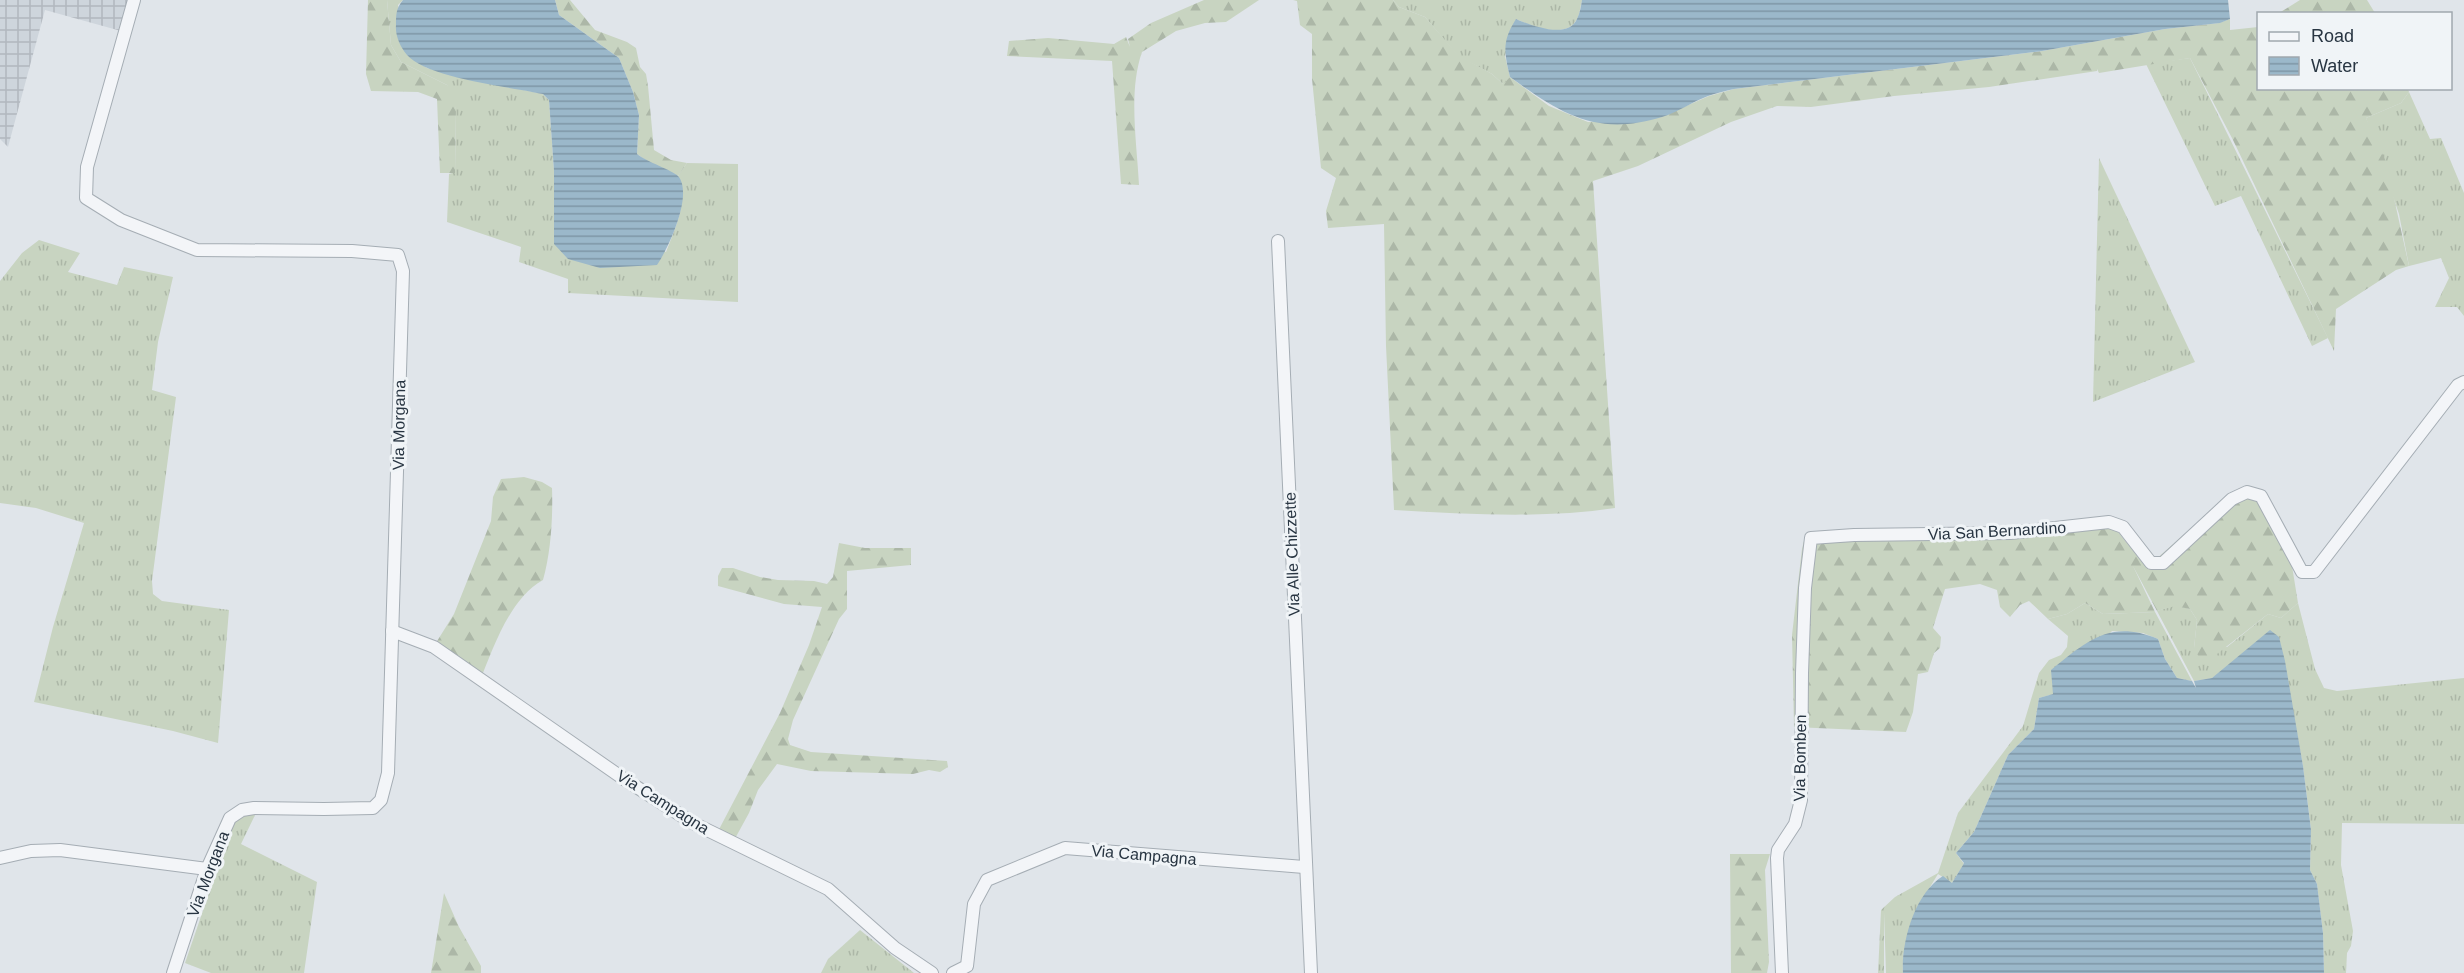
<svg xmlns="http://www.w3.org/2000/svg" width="2464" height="973" font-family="Arial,sans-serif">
	<defs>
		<pattern id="industrial-grid" width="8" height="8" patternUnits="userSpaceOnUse" patternTransform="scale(1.5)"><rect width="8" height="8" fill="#ced5dc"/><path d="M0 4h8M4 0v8" fill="none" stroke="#b1b7be"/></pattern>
		<pattern id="grass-tufts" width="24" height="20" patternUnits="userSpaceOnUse" patternTransform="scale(1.5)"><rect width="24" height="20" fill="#c8d4c1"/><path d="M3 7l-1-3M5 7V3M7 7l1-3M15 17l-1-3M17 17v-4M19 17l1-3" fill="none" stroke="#acb7a7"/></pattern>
		<pattern id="forest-firs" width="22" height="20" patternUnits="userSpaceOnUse" patternTransform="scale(1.5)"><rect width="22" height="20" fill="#c8d4c1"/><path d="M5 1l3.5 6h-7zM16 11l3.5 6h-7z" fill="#acb7a7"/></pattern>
		<pattern id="water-rules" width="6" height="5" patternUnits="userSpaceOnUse" patternTransform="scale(1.5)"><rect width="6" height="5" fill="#9bb8ca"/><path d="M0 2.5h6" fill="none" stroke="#7e96a6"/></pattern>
	</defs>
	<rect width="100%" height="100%" fill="#e0e5ea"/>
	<polygon fill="url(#industrial-grid)" points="0,0 128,0 121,31 45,10 8,147 0,139"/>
	<g fill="url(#grass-tufts)">
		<path d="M387 0H403L398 5 407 55 427 68 470 79 543 94 549 100 554 171V211L666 252C675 228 689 201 678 176L687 163 738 164V302L568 293V279L519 262 521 247 447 222 449 174 455 172 456 109 447 85 401 62 391 45Z"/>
		<path d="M1393 0H1582V1C1580 7 1580 14 1577 19 1567 40 1531 26 1516 19L1505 56 1510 77 1504 85 1492 74 1458 56 1425 17 1399 7Z"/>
		<polygon points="2190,58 2328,338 2312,346 2241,196 2215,206 2146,64"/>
		<polygon points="2409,92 2430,139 2441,138 2464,193 2464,316 2457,307 2435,307 2449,278 2441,258 2409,266 2399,214 2366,118 2401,103"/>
		<polygon points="2099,158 2195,362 2093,402"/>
		<polygon points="39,240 80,253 68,272 117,285 124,267 173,277 158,342 152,390 176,397 152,581 153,594 162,601 229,610 218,743 173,731 34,702 53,627 84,523 36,508 0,503 0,281 22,253"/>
		<path d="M2085 603 2103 614 2155 612 2192 681 2177 678 2165 659 2158 639 2143 633 2112 631 2054 694 2039 698 2034 729 2008 755 1974 832 1956 853 1964 864 1952 883 1938 874C1920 903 1901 937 1903 973H1886L1884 912V973H1878L1881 910 1895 897 1938 873 1958 813 2023 726 2039 673 2049 660 2061 655 2067 647 2068 636 2048 619 2067 614Z"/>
		<polygon points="2298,603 2315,669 2324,688 2337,691 2464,678 2464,824 2342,823 2341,865 2353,931 2351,946 2347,953 2346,973 2324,973 2323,933 2317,884 2310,870 2311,830 2303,766 2279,638 2212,678 2194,681 2157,611 2175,605 2190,609 2197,620 2194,648 2227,647 2268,614 2281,618"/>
		<polygon points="257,811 241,844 317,882 304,973 211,973 185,963 232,826 240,815"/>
		<polygon points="860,930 914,973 821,973 828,959"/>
	</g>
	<g fill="url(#forest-firs)">
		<polygon points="368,0 387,0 391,45 401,62 447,85 453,93 456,109 455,173 440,173 437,99 418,92 371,91 366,74"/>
		<polygon points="555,0 570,0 595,30 627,42 636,48 640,67 646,74 648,86 654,150 671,160 687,163 678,176 647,161 637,154 639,115 633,92 619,58 559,15"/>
		<path d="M1204 0H1259L1226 22 1205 23 1176 31 1142 52C1128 92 1137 143 1139 185L1121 184 1112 61 1007 56 1009 41 1048 38 1114 44 1126 37 1130 47 1128 39 1151 23Z"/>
		<path d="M1293 0H1393L1399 7 1425 17 1458 55 1492 74 1503 84 1510 77 1549 106 1588 122 1663 116 1709 96 1734 89 2042 51 2165 29 2219 23 2230 19V30L2258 27V88L2408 89 2409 92 2401 103 2366 118 2386 162 2409 266 2396 270 2336 309 2334 351 2233 140 2190 58 2099 73 2097 69V71L1989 87 1894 96 1811 107 1777 106 1731 122 1638 166 1593 181 1615 508C1542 519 1468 514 1394 510L1386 346 1384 224 1328 228 1326 211 1336 178 1321 168 1312 79V34L1300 25 1297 1Z"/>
		<polygon points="2300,0 2367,0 2375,13 2279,13"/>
		<path d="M524 477 542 482 552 488C553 517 551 552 543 580 509 599 493 649 479 683L428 651 434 646 454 614 491 521 493 497 501 479Z"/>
		<polygon points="2244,490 2254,495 2292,566 2298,603 2281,618 2268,614 2203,665 2194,648 2197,620 2190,609 2175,606 2157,611 2133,566 2155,612 2103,614 2085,603 2067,614 2048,619 2029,601 2020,605 2010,617 2000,607 1997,590 1980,584 1945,589 1933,628 1941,637 1940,648 1934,653 1928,672 1918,674 1913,712 1906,732 1794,727 1792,635 1802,549 1804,541 1808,537 1975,531 2110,522 2139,558 2154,561 2232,492"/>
		<polygon points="839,543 865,548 911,548 911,565 847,571 847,609 839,619 793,720 788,739 790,745 811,752 947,761 948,767 940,772 929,770 913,774 811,771 777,764 758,790 749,813 732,844 715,837 780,713 809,645 822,607 784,604 718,586 718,576 722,568 733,568 760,577 778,580 814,581 827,584 833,577"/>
		<polygon points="1730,854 1770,854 1765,870 1769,962 1767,973 1731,973"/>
		<polygon points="444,893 459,927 481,966 481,973 431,973"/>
	</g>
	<g fill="url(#water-rules)">
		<path d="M403 0H555L559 15 619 58 633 92 639 115 637 154C647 162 672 170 678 176 694 194 668 249 657 265L600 268 568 259 554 244V171L549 100 543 94C511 87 427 78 407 55 400 47 395 35 396 25 396 15 396 8 403 0Z"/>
		<path d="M1582 0H2228L2230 19 2220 23 2165 29 2042 51 1734 89C1725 91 1716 93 1708 96 1692 102 1678 112 1662 117 1597 137 1561 114 1510 77 1504 52 1502 41 1516 19 1530 25 1568 40 1577 19 1580 13 1581 6 1582 0Z"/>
		<path d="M2270 630 2279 637 2285 661 2303 766 2311 830 2310 870 2317 884 2323 933 2324 973H1903C1901 942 1915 893 1943 876L1952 883 1963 865 1964 863 1956 853 1974 832 2008 755 2034 729 2039 698 2053 694 2051 670C2087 641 2110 619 2158 639L2165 659 2177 678 2192 681 2196 688 2194 681 2212 678Z"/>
	</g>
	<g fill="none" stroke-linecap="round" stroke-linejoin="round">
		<g stroke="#a5adb4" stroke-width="14">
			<g id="minor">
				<polyline points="134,0 87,167 86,198 121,220 197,250 352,251 398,255 403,271 388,773 381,800 373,808 324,809 254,808 242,810 230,818 207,869 173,973"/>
				<polyline points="1278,241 1311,973"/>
				<polyline points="392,631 434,647 624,779 693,823 828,889 895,948 932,973"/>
				<polyline points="0,858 31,851 60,850 207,869"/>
				<polyline points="953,973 967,966 974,904 987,880 1065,848 1304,867"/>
				<polyline points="1782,973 1777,858 1778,850 1795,824 1801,800 1802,673 1805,588 1811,538 1854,535 2010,533 2109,522 2123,527 2151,563 2163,563 2232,499 2247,492 2261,496 2302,572 2314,572 2458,385 2464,382"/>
			</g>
		</g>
		<use href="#minor" stroke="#f3f5f8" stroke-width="12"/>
	</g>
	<g text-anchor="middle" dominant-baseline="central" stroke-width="6" stroke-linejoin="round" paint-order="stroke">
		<g font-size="16" fill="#283542" stroke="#f0f4f7">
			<text transform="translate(399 425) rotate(-89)">Via Morgana</text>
			<text transform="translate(1997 531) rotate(-3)">Via San Bernardino</text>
			<text transform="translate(1292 554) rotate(-92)">Via Alle Chizzette</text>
			<text transform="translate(1800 758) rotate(-89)">Via Bomben</text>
			<text transform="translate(663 802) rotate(32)">Via Campagna</text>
			<text transform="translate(1144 855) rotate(5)">Via Campagna</text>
			<text transform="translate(208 874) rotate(-69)">Via Morgana</text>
		</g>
	</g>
	<rect x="2257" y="12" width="195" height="78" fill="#f0f4f7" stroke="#a0a8af" stroke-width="1.5"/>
	<rect x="2269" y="32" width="30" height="9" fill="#f3f5f8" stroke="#a0a8af" stroke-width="1.5"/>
	<text x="2311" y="42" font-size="18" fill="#283542">Road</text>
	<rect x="2269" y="57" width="30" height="18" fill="url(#water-rules)" stroke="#a0a8af" stroke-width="1.5"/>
	<text x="2311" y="72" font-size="18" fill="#283542">Water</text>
</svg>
